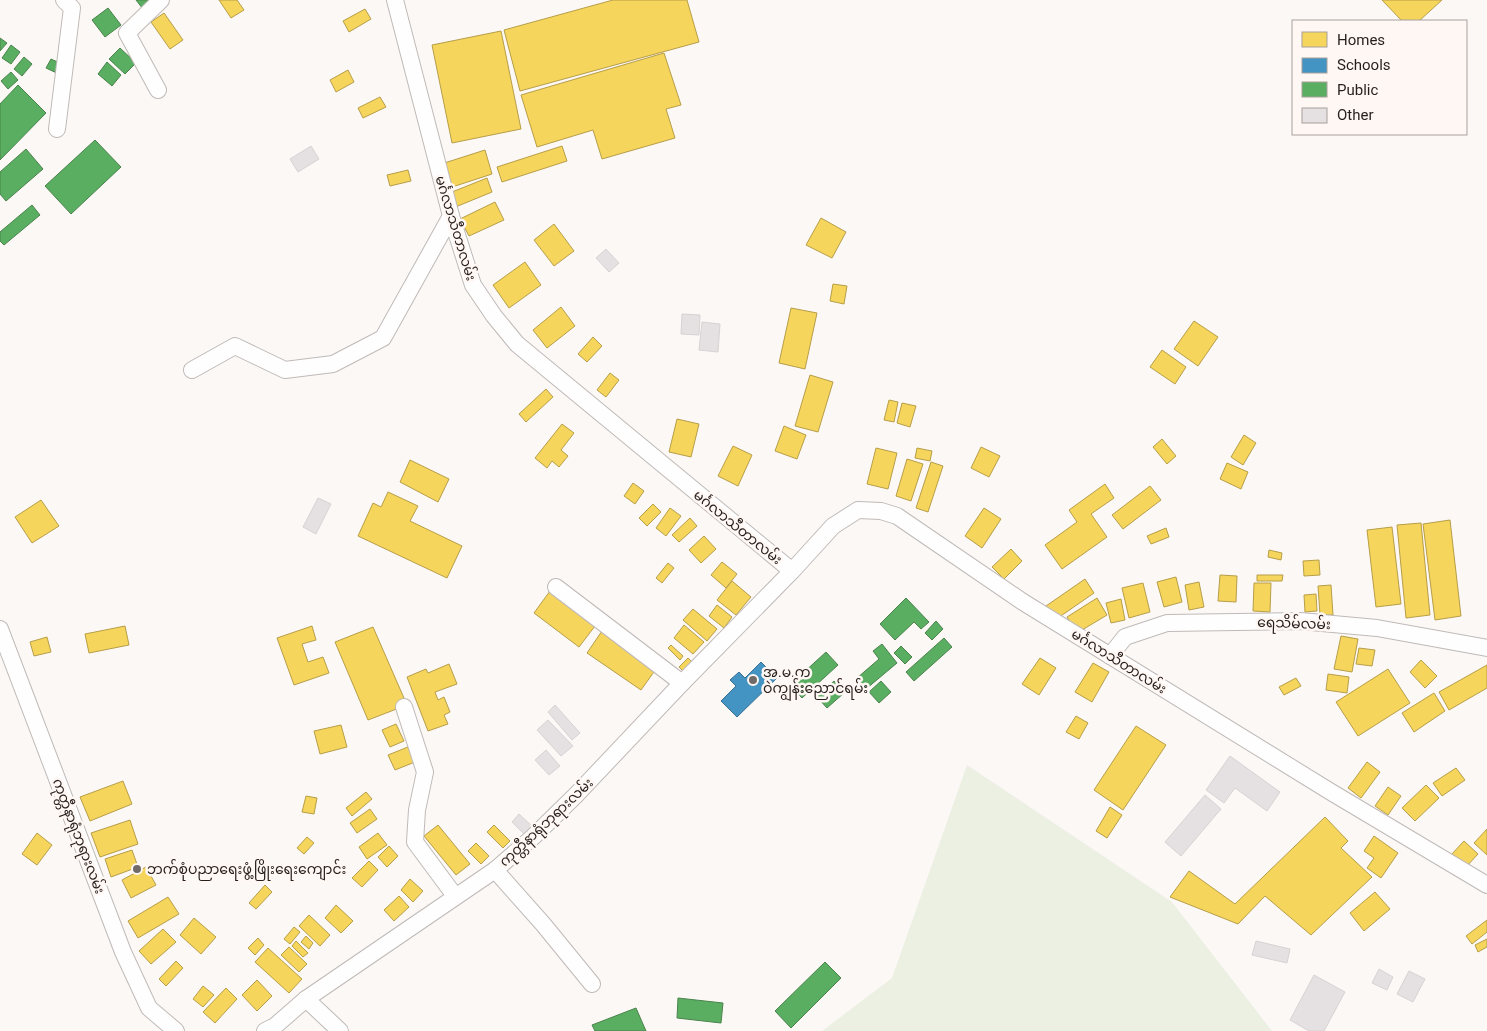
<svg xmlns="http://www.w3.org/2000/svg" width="1487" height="1031" font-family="Roboto,'Noto Sans Myanmar',sans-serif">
	<rect width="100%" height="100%" fill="#fcf8f6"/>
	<polygon fill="#ecf0e3" points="967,765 1172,902 1272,1031 822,1031 892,978"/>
	<g fill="#f6d55c" stroke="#b79e48">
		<polygon points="219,0 237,0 244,10 231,18"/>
		<polygon points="613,0 687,0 699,42 520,91 504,30"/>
		<polygon points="1382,0 1442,0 1419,21 1402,21"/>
		<polygon points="365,9 371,19 349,32 343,21"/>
		<polygon points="164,13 183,40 170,49 151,22"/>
		<polygon points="501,31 521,129 452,143 432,45"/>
		<polygon points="664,53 681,105 666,109 675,138 602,159 593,130 537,147 521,95"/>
		<polygon points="348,70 354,82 336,92 330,80"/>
		<polygon points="380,97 386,107 363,118 358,108"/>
		<polygon points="562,146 567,161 502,182 497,167"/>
		<polygon points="485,150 492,174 443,190 435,166"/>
		<polygon points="408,170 411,181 390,186 387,175"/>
		<polygon points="487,178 492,192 453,208 447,194"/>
		<polygon points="495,202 504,220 469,236 460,219"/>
		<polygon points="821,218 846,232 832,258 806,245"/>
		<polygon points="554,224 574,251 554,266 534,240"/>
		<polygon points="525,262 541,285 509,308 493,285"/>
		<polygon points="833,284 847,286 844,304 830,301"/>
		<polygon points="561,307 575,326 547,348 533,330"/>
		<polygon points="791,308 817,313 805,369 779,363"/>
		<polygon points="1194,321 1218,337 1198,366 1174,349"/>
		<polygon points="593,337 602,346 587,362 578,354"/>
		<polygon points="1162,350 1186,367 1175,384 1150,367"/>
		<polygon points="610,373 619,380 606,397 597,390"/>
		<polygon points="810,375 833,382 818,432 795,426"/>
		<polygon points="546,389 553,397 526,422 519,414"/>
		<polygon points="889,400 898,402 894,422 884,420"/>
		<polygon points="902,403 916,406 910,427 897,423"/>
		<polygon points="677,419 699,424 691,457 669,452"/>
		<polygon points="562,424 574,433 561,450 568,456 559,467 552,461 547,468 535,458"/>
		<polygon points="784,426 806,435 797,459 775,451"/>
		<polygon points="1244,435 1256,443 1243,465 1231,457"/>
		<polygon points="1162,439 1176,456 1167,464 1153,447"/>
		<polygon points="733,446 752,455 738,486 718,476"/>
		<polygon points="981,447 1000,456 989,477 971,468"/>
		<polygon points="876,448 897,453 888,489 867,484"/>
		<polygon points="917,448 932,451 930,461 915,458"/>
		<polygon points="907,459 923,464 911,501 896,496"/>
		<polygon points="410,460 449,479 438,502 400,482"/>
		<polygon points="931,462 943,466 928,512 916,508"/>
		<polygon points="1227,463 1248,472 1241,489 1220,479"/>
		<polygon points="633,483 644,491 635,504 624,496"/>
		<polygon points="1105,484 1114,498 1091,514 1107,537 1062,569 1045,545 1077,522 1069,510"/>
		<polygon points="1150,486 1161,500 1123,529 1112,515"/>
		<polygon points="388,492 418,506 410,521 462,546 447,578 358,536 373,503 381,507"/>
		<polygon points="41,500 59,526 32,543 15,517"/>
		<polygon points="653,504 661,512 647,526 639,518"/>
		<polygon points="670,508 681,516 666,536 656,528"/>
		<polygon points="984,508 1001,519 982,548 965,536"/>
		<polygon points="690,518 697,526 679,542 672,535"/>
		<polygon points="1450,520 1461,616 1435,620 1423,524"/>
		<polygon points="1421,523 1430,615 1406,618 1397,525"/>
		<polygon points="1392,527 1401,604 1376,607 1367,530"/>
		<polygon points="1166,528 1169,537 1151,544 1147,536"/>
		<polygon points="704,536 716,549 701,563 689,550"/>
		<polygon points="1011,549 1022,561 1004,579 992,567"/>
		<polygon points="1269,550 1282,553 1281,560 1268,557"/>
		<polygon points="1319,560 1320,575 1304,576 1303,561"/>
		<polygon points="722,562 737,574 726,588 711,575"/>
		<polygon points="668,563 674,568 662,583 656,578"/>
		<polygon points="1220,575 1237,576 1236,602 1218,601"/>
		<polygon points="1257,575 1283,575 1282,581 1257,581"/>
		<polygon points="1176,577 1182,602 1164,607 1157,582"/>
		<polygon points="1085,579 1094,593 1055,620 1046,606"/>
		<polygon points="732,581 751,597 736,615 717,600"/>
		<polygon points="1199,582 1204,607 1189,610 1185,585"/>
		<polygon points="1143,583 1150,612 1129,618 1122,588"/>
		<polygon points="1254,583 1271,583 1270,612 1253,611"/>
		<polygon points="1331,585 1333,615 1320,615 1318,586"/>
		<polygon points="550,591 595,626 579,647 534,613"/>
		<polygon points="1316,594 1317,611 1305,612 1304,595"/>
		<polygon points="1097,598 1107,615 1077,633 1067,617"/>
		<polygon points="1121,599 1125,620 1111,623 1106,603"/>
		<polygon points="717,605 732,617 724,628 709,616"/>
		<polygon points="693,609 717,629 707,641 683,620"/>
		<polygon points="684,625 704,642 693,654 674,638"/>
		<polygon points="125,626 129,645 89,653 85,634"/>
		<polygon points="312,626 316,640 302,644 308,662 323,657 329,673 294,685 277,638"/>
		<polygon points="373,627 407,705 368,720 335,642"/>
		<polygon points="602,631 656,669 641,690 587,653"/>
		<polygon points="1341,636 1358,639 1352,672 1334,669"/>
		<polygon points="47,637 51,652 34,656 30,642"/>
		<polygon points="671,645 683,656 680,660 668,648"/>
		<polygon points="1359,648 1375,650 1372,666 1356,664"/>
		<polygon points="688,658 695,665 686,674 679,667"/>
		<polygon points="1040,658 1056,668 1039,695 1022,684"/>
		<polygon points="1421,660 1437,676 1425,688 1410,672"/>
		<polygon points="1093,663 1109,672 1092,702 1075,692"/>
		<polygon points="449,664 457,684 435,692 438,700 444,697 450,712 444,715 448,724 428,731 407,677 426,669 428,673"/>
		<polygon points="1487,665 1487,688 1449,710 1439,692"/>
		<polygon points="1388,669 1410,703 1358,736 1336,702"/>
		<polygon points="1328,674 1349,677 1347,693 1326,690"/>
		<polygon points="1296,678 1301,686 1284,695 1279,687"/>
		<polygon points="1434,693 1445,711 1414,732 1402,713"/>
		<polygon points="1076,716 1088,723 1079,739 1066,732"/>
		<polygon points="396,724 404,741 390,747 382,730"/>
		<polygon points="341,725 347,747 320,754 314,731"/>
		<polygon points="1136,726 1166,745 1123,810 1094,790"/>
		<polygon points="408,747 415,762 395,770 388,755"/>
		<polygon points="1367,762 1380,772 1361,798 1348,788"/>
		<polygon points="1456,768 1465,780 1442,796 1433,783"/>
		<polygon points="123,781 132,804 90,821 80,797"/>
		<polygon points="1426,785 1439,798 1415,821 1402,808"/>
		<polygon points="1388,787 1401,796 1388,815 1375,806"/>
		<polygon points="366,792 372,799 352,816 346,808"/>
		<polygon points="306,796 317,798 314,814 302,812"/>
		<polygon points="1110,807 1122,815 1107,838 1096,831"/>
		<polygon points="370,809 377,819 357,833 350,823"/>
		<polygon points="1325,817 1348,841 1341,848 1372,877 1311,935 1265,896 1238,924 1170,897 1189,871 1235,904"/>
		<polygon points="130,820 138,844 100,857 91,833"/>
		<polygon points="438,825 470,864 456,875 424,836"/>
		<polygon points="494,825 510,841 503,848 487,832"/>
		<polygon points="1487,829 1487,855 1474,843"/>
		<polygon points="37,833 52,845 37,865 22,854"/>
		<polygon points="378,833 387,845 367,859 359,847"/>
		<polygon points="1374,836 1398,853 1381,878 1367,868 1374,858 1364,851"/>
		<polygon points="307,837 314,843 304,854 297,848"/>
		<polygon points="1464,841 1478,854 1465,868 1451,855"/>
		<polygon points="476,843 489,856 481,864 468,851"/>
		<polygon points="389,846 398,856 387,867 378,857"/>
		<polygon points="132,850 138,867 111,877 105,859"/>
		<polygon points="369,861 378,870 362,887 352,878"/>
		<polygon points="146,867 156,885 131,898 122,880"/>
		<polygon points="410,879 423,891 413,902 401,890"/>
		<polygon points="265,885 272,892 256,909 249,903"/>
		<polygon points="1375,892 1390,909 1364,931 1350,913"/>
		<polygon points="399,896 409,907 394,921 384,910"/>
		<polygon points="168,897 179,914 138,938 128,921"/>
		<polygon points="336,905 353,921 341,933 325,918"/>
		<polygon points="309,915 330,935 320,946 299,926"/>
		<polygon points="194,918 216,937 201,954 180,935"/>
		<polygon points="1487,920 1487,932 1472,944 1466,936"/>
		<polygon points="294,927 300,932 290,944 284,939"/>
		<polygon points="163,929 176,942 151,964 139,951"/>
		<polygon points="306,936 313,943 309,949 301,942"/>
		<polygon points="258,938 264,945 255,955 248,948"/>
		<polygon points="1487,939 1487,947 1478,952 1475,945"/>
		<polygon points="296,941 308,953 303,957 292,946"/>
		<polygon points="289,947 307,964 299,972 281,955"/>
		<polygon points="268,948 302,979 289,993 255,962"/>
		<polygon points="176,961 183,968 166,986 159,979"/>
		<polygon points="257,980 272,996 257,1011 242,995"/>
		<polygon points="203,986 214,995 203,1007 193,999"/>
		<polygon points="226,988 237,999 215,1023 203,1012"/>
	</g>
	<polygon fill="#4393c3" stroke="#3a7091" points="761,662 777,678 737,717 721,701 736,686 730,680 739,672 745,678"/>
	<g fill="#5aae61" stroke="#4a834c">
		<polygon points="136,0 153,0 143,9"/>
		<polygon points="108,8 121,25 105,37 92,20"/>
		<polygon points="0,38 7,43 0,51"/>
		<polygon points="11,45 20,52 11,64 2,58"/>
		<polygon points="120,48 136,63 125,74 109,59"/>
		<polygon points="24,57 32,64 22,76 14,69"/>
		<polygon points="51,59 66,66 61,75 46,68"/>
		<polygon points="107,62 121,75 112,86 98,74"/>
		<polygon points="11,72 18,80 8,89 1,81"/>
		<polygon points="18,85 46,113 0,160 0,104"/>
		<polygon points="95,140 121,167 71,214 45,186"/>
		<polygon points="26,149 43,169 6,201 0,194 0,172"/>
		<polygon points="32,205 40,215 4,245 0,241 0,232"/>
		<polygon points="906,598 929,622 921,629 914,622 895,640 880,624"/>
		<polygon points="936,621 943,629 932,640 925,633"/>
		<polygon points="944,638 952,647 914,681 906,672"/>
		<polygon points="882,644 897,663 866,689 857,678 879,659 873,651"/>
		<polygon points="901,646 912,657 905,664 894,653"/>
		<polygon points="826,652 838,665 802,698 790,685"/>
		<polygon points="834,681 844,693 827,708 817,697"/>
		<polygon points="881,681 891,692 879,703 869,692"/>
		<polygon points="825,962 841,978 791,1028 775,1011"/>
		<polygon points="678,998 723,1003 721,1023 677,1018"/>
		<polygon points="636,1008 646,1031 595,1031 592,1025"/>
	</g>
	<g fill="#e5e0e1" stroke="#d7d2d3">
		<polygon points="311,146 319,159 298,172 290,159"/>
		<polygon points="606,249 619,263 609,272 596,258"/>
		<polygon points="682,314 700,315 699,335 681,334"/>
		<polygon points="702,322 720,324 718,352 699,350"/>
		<polygon points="318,498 331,504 316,534 303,527"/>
		<polygon points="555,705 580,733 572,740 548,712"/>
		<polygon points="548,720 573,746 561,756 537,730"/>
		<polygon points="546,750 560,766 549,775 535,760"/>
		<polygon points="1230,756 1280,792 1267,811 1235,788 1224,803 1206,790"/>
		<polygon points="1205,795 1221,809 1181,856 1165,842"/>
		<polygon points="519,814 533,827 525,835 512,822"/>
		<polygon points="1256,941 1290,949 1287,963 1252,955"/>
		<polygon points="1379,969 1393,977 1387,990 1372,983"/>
		<polygon points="1409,971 1425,979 1413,1002 1397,994"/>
		<polygon points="1314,975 1345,992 1324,1031 1309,1031 1290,1020"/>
	</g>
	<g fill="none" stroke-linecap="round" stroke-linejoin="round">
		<g stroke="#bfbab7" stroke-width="18">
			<g id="minor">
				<polyline points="395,0 451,216 473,285 494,316 517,344 792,571 833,526 858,510 881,511 897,516 1023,602 1331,792 1487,885"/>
				<polyline points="158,90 127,33 161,0"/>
				<polyline points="57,129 72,8 64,0"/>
				<polyline points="192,370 235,346 285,370 333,364 383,338 451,216"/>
				<polyline points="556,587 682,683"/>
				<polyline points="0,629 123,952 149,1008 176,1031"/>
				<polyline points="1110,656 1125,637 1167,623 1300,621 1377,628 1487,648"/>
				<polyline points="404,707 425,772 417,810 415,842 455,896"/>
				<polyline points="495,870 543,924 592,984"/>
				<polyline points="306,999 340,1031"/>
				<polyline points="265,1031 275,1026 306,999 495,870 533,837 576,795 682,683 792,571"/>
			</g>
		</g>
		<use href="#minor" stroke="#fffefe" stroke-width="16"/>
	</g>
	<g fill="#706a68" stroke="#fff7f3" stroke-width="2">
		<circle cx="753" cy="680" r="5"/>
		<circle cx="137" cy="869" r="5"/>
	</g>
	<g text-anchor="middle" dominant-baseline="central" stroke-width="5" stroke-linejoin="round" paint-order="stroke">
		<g font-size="14" fill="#251e1b" stroke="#fff7f3">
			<text transform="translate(456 228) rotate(73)">မင်္ဂလာသီတာလမ်း</text>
			<text transform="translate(738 527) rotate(39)">မင်္ဂလာသီတာလမ်း</text>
			<text transform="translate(1294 623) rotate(2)">ရေသိမ်လမ်း</text>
			<text transform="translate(1119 661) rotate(32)">မင်္ဂလာသီတာလမ်း</text>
			<text transform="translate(546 822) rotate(-43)">ကုတ္တီနာရုံဘုရားလမ်း</text>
			<text transform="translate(79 836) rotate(69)">ကုတ္တီနာရုံဘုရားလမ်း</text>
		</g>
		<g font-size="14" fill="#251e1b" stroke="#fff7f3" text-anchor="start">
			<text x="763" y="672">အ.မ.က<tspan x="763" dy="16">ဝဲကျွန်းညောင်ရမ်း</tspan></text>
			<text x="147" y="869">ဘက်စုံပညာရေးဖွံ့ဖြိုးရေးကျောင်း</text>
		</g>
	</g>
	<rect x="1292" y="20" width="175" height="115" fill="#fff7f3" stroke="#a8a09d"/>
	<rect x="1302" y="32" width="25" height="15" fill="#f6d55c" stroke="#a8a09d"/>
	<text x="1337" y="45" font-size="15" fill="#251e1b">Homes</text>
	<rect x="1302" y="58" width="25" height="15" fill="#4393c3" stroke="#a8a09d"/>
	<text x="1337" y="70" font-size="15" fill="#251e1b">Schools</text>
	<rect x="1302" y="82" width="25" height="15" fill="#5aae61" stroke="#a8a09d"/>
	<text x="1337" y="95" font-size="15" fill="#251e1b">Public</text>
	<rect x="1302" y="108" width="25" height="15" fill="#e5e0e1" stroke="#a8a09d"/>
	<text x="1337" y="120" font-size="15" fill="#251e1b">Other</text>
</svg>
